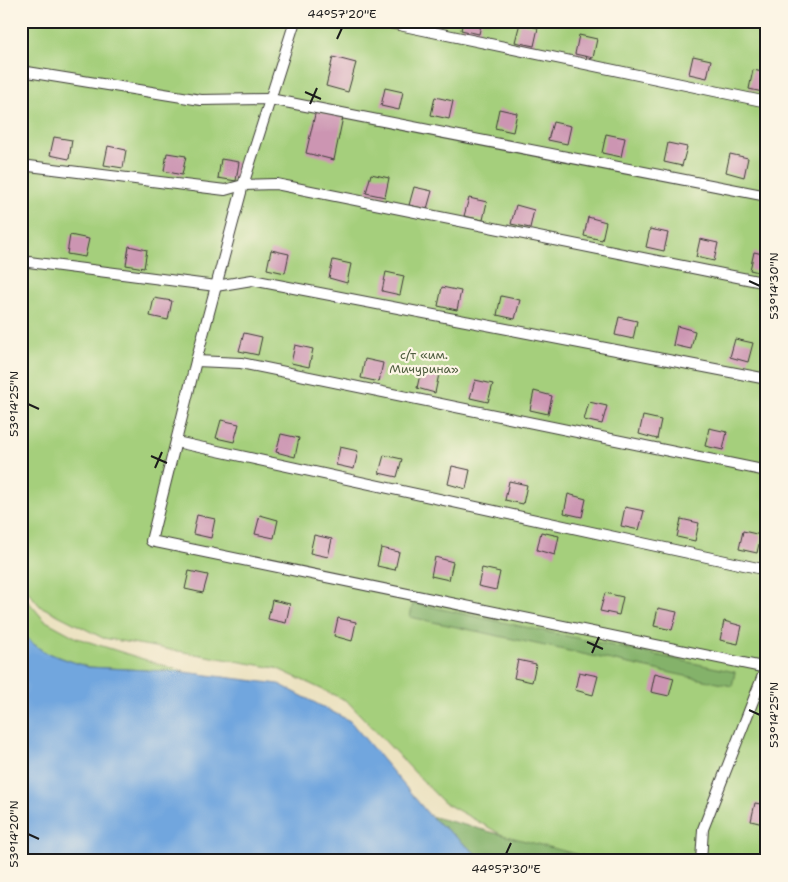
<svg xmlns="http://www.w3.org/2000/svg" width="788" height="882" font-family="'Shantell Sans',sans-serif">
	<rect width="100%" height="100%" fill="#fcf5e5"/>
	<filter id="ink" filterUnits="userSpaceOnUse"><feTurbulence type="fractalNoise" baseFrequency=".02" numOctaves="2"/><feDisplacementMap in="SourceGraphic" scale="10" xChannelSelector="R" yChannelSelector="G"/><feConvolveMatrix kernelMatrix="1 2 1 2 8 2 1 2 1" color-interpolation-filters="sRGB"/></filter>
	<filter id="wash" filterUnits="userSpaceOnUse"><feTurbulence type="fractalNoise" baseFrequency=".0096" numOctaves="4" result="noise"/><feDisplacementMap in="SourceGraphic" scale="20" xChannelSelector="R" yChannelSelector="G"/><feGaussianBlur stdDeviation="1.12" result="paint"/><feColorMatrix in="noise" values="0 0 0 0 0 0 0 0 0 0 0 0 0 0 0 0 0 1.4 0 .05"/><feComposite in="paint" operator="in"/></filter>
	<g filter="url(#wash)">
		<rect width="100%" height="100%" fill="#ece2c1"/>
		<g fill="#a5cf7b" stroke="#60764c">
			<polygon points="21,21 767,21 767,861 549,861 443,802 347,701 276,668 103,638 40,606 21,583"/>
			<polygon points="21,593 44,620 77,638 184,672 88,667 44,652 21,634"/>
		</g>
		<g fill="#84b26b" stroke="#506744">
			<polygon points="413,603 735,672 732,686 410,617"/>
			<polygon points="430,816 602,861 485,861"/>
		</g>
		<polygon fill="#71a6de" stroke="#46617d" points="21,634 44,652 88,667 184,672 279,684 350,721 430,816 485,861 21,861"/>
		<g id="blocks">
			<g fill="#cc95b2">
				<polygon points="463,21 482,21 479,34 461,30"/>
				<polygon points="520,23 538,28 534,46 515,42"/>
				<polygon points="579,35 597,39 593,58 575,54"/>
				<polygon points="693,56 711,60 707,78 689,74"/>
				<polygon points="333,57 356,63 348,92 326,86"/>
				<polygon points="753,70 767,73 767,93 749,89"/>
				<polygon points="385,88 403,92 399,110 381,106"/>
				<polygon points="435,97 453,101 449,119 431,115"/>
				<polygon points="499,109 517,113 513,132 495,128"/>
				<polygon points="316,110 343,117 334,160 306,153"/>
				<polygon points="553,122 571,126 567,144 548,140"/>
				<polygon points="606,134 625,138 621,157 602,153"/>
				<polygon points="54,137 72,140 69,159 50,155"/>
				<polygon points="668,143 687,147 682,166 664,162"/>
				<polygon points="108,146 126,150 123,168 104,165"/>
				<polygon points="167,153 186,156 182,175 164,171"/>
				<polygon points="730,154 748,158 744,177 726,172"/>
				<polygon points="221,159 239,162 236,181 218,178"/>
				<polygon points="371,174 389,178 385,197 366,193"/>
				<polygon points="414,187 432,191 427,209 409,205"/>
				<polygon points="469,198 487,202 483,220 464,216"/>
				<polygon points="516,205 534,210 530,228 511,224"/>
				<polygon points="588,217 606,222 602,240 584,236"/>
				<polygon points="650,229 668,233 664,251 646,247"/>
				<polygon points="70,235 89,239 85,257 67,254"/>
				<polygon points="700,239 718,243 714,261 696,257"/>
				<polygon points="129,246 147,250 144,268 126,265"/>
				<polygon points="271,250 289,254 285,273 267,269"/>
				<polygon points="754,252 767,255 767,274 750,270"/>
				<polygon points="333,260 351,264 347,283 329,278"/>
				<polygon points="386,272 404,276 400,295 382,291"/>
				<polygon points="442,287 461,291 457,310 438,306"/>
				<polygon points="501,296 520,300 515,319 497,315"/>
				<polygon points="154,298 172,301 168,320 150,316"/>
				<polygon points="619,317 637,321 633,339 615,335"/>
				<polygon points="677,326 695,331 691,349 673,345"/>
				<polygon points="244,333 262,337 258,355 239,351"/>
				<polygon points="735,339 753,343 748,362 730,357"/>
				<polygon points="295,345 313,349 309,367 291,363"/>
				<polygon points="365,359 383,363 379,382 361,378"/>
				<polygon points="421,370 439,374 435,393 417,388"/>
				<polygon points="475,380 493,384 488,402 470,398"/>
				<polygon points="534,391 552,396 548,414 530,410"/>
				<polygon points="589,402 607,406 602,424 584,420"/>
				<polygon points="643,416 661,420 657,439 639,434"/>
				<polygon points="221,420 239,424 234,442 216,438"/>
				<polygon points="709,428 727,432 723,450 705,446"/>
				<polygon points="281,434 299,438 295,457 276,452"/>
				<polygon points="340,447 358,451 354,469 336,465"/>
				<polygon points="384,455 402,459 397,477 379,473"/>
				<polygon points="452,466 470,470 466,489 448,484"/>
				<polygon points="509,481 527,485 523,504 505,500"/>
				<polygon points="568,494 586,499 582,517 564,513"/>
				<polygon points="625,507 644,511 639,530 621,526"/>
				<polygon points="197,515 215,519 211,538 193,534"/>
				<polygon points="260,515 278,520 274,538 255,534"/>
				<polygon points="681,519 699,523 695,541 677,537"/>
				<polygon points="743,531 761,535 757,553 739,549"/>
				<polygon points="541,532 559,536 555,555 537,550"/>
				<polygon points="314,535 332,539 328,557 310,553"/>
				<polygon points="381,548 399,552 395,570 377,566"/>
				<polygon points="435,557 453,562 449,580 431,576"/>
				<polygon points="482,568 500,572 496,590 478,586"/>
				<polygon points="189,571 208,575 203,593 185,589"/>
				<polygon points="605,593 623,597 619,615 600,611"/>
				<polygon points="272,600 290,604 286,623 268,619"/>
				<polygon points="658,608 677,612 672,630 654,626"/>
				<polygon points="338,618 356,622 352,641 334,636"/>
				<polygon points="724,621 742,626 738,644 720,640"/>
				<polygon points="518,660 536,664 532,682 514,678"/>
				<polygon points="579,672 598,676 593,695 575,690"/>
				<polygon points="655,673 674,678 669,696 651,692"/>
				<polygon points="755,803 767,805 767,825 751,821"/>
			</g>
		</g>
	</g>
	<g filter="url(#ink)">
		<use href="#blocks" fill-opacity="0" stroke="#3b3a35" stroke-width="1"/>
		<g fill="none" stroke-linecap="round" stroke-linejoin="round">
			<g stroke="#3b3a35" stroke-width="12">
				<g id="service">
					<polyline points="295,21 243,185 196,361 151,541 767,668"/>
					<polyline points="380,21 767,102"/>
					<polyline points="21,71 201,100 270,99 767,196"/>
					<polyline points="21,165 225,190 243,185 276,184 767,283"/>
					<polyline points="21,261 216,286 252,280 767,379"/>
					<polyline points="196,361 241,363 767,471"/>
					<polyline points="176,442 767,570"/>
					<polyline points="701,861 703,829 767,665"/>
				</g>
			</g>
			<use href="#service" stroke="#fff" stroke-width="10"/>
		</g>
	</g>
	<path fill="none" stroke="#1c1c1c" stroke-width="2" d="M337 39 342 28M305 92 321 99M310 104 317 88M749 281 760 286M28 404 39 409M151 456 167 463M155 468 162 452M587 642 603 649M592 653 599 637M749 710 760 715M28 834 39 839M506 854 511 843"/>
	<g text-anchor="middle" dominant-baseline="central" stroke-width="4.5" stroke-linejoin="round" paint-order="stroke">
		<g font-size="12" fill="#4c5b3d" stroke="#fcf5e5">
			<text x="424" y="355">с/т «им.<tspan x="424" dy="14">Мичурина»</tspan></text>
		</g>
	</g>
	<rect width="788" height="882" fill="none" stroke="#fcf5e5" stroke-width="55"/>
	<rect x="28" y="28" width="732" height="826" fill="none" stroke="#1c1c1c" stroke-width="2"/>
	<g font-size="12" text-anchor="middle" fill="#1c1c1c">
		<text x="342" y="18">44°57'20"E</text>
		<text transform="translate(774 286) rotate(-90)" y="4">53°14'30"N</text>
		<text transform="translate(14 404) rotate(-90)" y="4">53°14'25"N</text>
		<text transform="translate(774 715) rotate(-90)" y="4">53°14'25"N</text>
		<text transform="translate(14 834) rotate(-90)" y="4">53°14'20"N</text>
		<text x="506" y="873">44°57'30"E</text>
	</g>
</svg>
